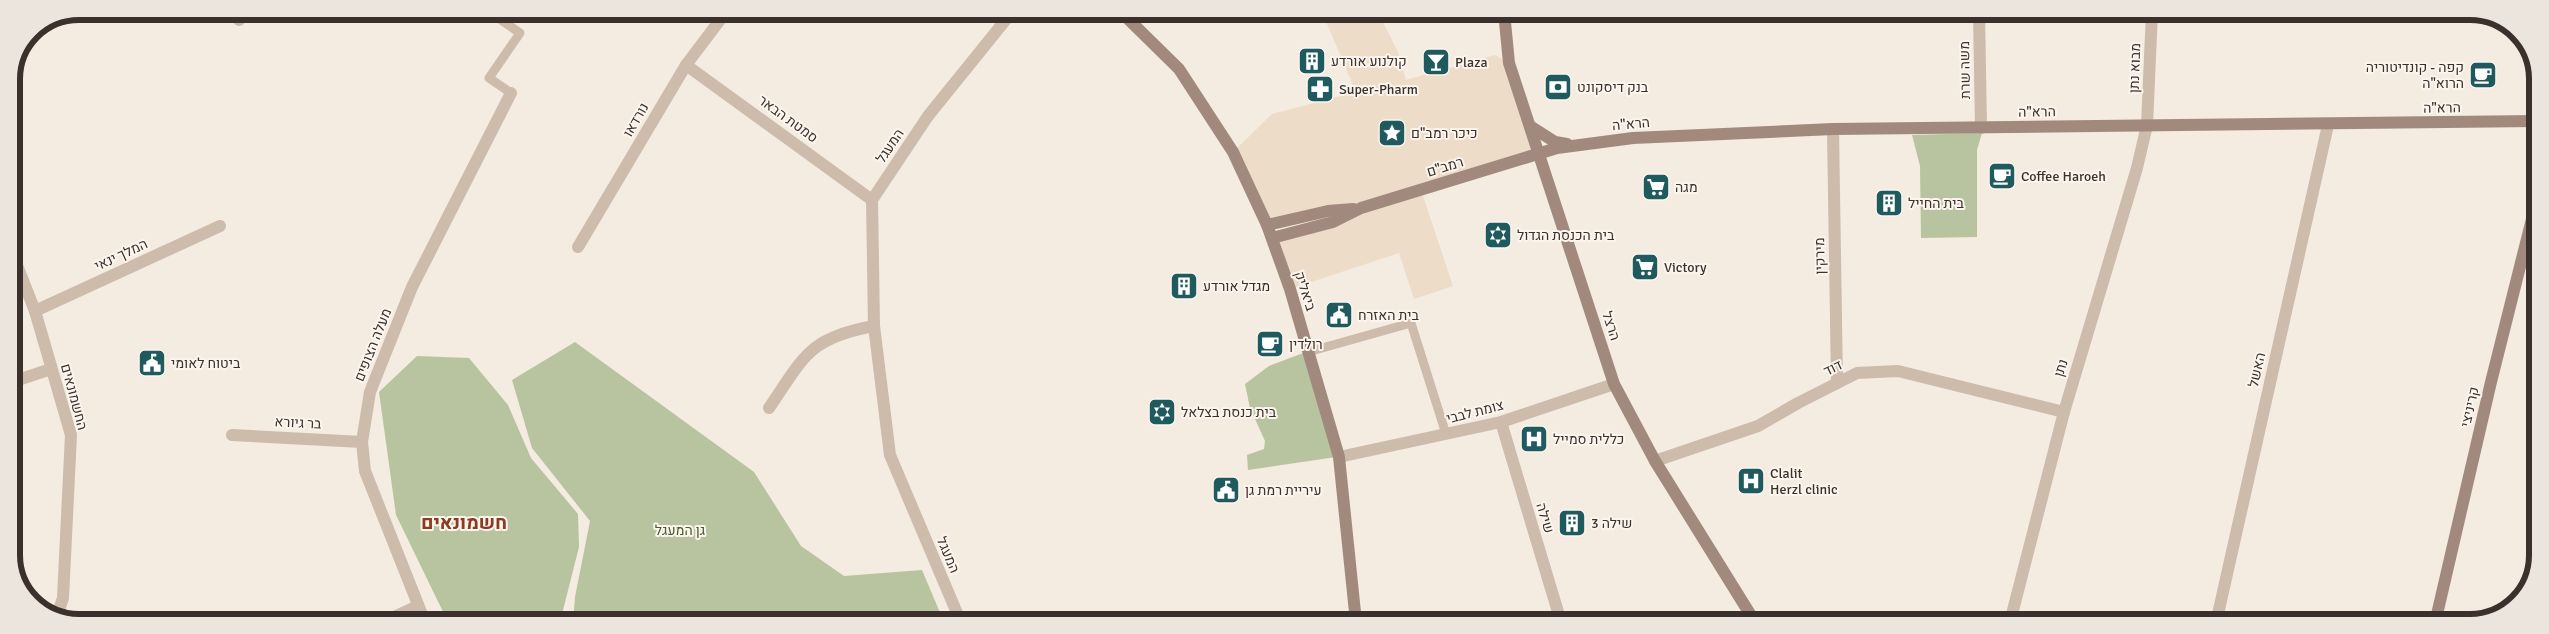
<svg xmlns="http://www.w3.org/2000/svg" width="2549" height="634" font-family="Signika,Heebo,sans-serif">
	<rect width="100%" height="100%" fill="#f4ebe1"/>
	<g fill="#b8c4a0">
		<polygon points="1982,133 1977,150 1977,237 1921,238 1920,166 1912,135"/>
		<polygon points="575,342 754,472 801,546 844,576 922,570 944,622 573,622 575,597 590,521 532,448 512,380"/>
		<polygon points="1306,352 1336,457 1248,470 1247,455 1264,449 1265,441 1250,408 1245,384 1269,366"/>
		<polygon points="417,356 469,358 508,405 531,458 578,514 579,547 560,622 448,622 396,515 379,392"/>
	</g>
	<polygon fill="#ecdcc8" points="1322,12 1378,12 1398,52 1406,80 1495,55 1509,63 1538,154 1421,190 1453,286 1414,299 1399,253 1290,289 1272,238 1359,209 1267,225 1233,152 1272,114 1356,92"/>
	<g fill="none" stroke-linecap="round" stroke-linejoin="round">
		<g stroke="#cdbbac" stroke-width="9">
			<polyline points="488,11 520,33 489,78 511,93"/>
			<polyline points="1308,352 1411,323 1446,434"/>
		</g>
		<g stroke="#cdbbac" stroke-width="12">
			<polyline points="1979,12 1981,128"/>
			<polyline points="239,20 248,11"/>
			<polyline points="686,65 872,200"/>
			<polyline points="1833,129 1837,383"/>
			<polyline points="578,247 686,65 726,12"/>
			<polyline points="11,250 35,311 71,435 63,598 57,616"/>
			<polyline points="35,311 220,226"/>
			<polyline points="12,382 51,369"/>
			<path d="M769 408C804 357 808 338 874 326"/>
			<polyline points="1501,422 1561,622"/>
			<polyline points="232,435 362,442"/>
			<polyline points="1339,457 1501,422 1614,384"/>
			<polyline points="1655,461 1758,426 1798,403 1857,373 1898,371 2064,412"/>
			<polyline points="383,622 418,606"/>
			<polyline points="425,622 365,471 362,442 370,392 412,287 511,93"/>
			<polyline points="958,622 957,613 890,455 874,326 872,200 928,116 1012,12"/>
			<polyline points="2010,622 2064,412 2137,168 2147,125 2152,12"/>
			<polyline points="2216,623 2328,125"/>
		</g>
		<g stroke="#a18a7d" stroke-width="12">
			<polyline points="1121,12 1179,69 1233,152 1267,225 1290,289 1339,457 1356,622"/>
			<polyline points="1504,12 1509,63 1614,384 1655,461 1755,622"/>
			<polyline points="1530,126 1555,142 1567,144"/>
			<polyline points="1267,225 1328,211 1353,209"/>
			<polyline points="1272,238 1333,222 1361,208 1557,148 1633,138 1833,129 2537,121"/>
			<polyline points="2435,623 2491,382 2537,199"/>
		</g>
	</g>
	<defs>
		<g id="building-square" transform="scale(1.4375)"><rect x="-9" y="-9" width="18" height="18" rx="4" fill="#1f5a5e" stroke="#fbf5ee"/><path d="M-4-6H4V6H1V3H-1V6H-4ZM-2.5-4.3h1.7v1.8h-1.7ZM.8-4.3h1.7v1.8H.8ZM-2.5-1h1.7V.8h-1.7ZM.8-1h1.7V.8H.8Z" fill="#fff"/></g>
		<g id="bar-square" transform="scale(1.4375)"><rect x="-9" y="-9" width="18" height="18" rx="4" fill="#1f5a5e" stroke="#fbf5ee"/><path d="M-6-5H6L.8 .8V4.5H3.5V6h-7V4.5H-.8V.8Z" fill="#fff"/></g>
		<g id="cafe-square" transform="scale(1.4375)"><rect x="-9" y="-9" width="18" height="18" rx="4" fill="#1f5a5e" stroke="#fbf5ee"/><path d="M-5.5-4.5H6V0H3Q3 3.5 0 3.5H-2.5Q-5.5 3.5-5.5 0ZM3-3.2v2h1.7v-2ZM-6 4.5H4V6H-6Z" fill="#fff"/></g>
		<g id="bank-square" transform="scale(1.4375)"><rect x="-9" y="-9" width="18" height="18" rx="4" fill="#1f5a5e" stroke="#fbf5ee"/><path d="M-6-4H6V4H-6ZM0-2.3a2.3 2.3 0 1 0 0 4.6a2.3 2.3 0 1 0 0-4.6Z" fill="#fff"/></g>
		<g id="pharmacy-square" transform="scale(1.4375)"><rect x="-9" y="-9" width="18" height="18" rx="4" fill="#1f5a5e" stroke="#fbf5ee"/><path d="M-2-6h4v4h4v4h-4v4h-4v-4h-4v-4h4Z" fill="#fff"/></g>
		<g id="sight-square" transform="scale(1.4375)"><rect x="-9" y="-9" width="18" height="18" rx="4" fill="#1f5a5e" stroke="#fbf5ee"/><path d="M0-6L1.8-2.2L6-1.7L2.9 1.2L3.7 5.4L0 3.3L-3.7 5.4L-2.9 1.2L-6-1.7L-1.8-2.2Z" fill="#fff"/></g>
		<g id="supermarket-square" transform="scale(1.4375)"><rect x="-9" y="-9" width="18" height="18" rx="4" fill="#1f5a5e" stroke="#fbf5ee"/><path d="M-6-5.5h2.5l.6 2H6L4.5 2H-2.5L-4.4-4H-6ZM-1.5 3.2a1.3 1.3 0 1 0 .1 0ZM3 3.2a1.3 1.3 0 1 0 .1 0Z" fill="#fff"/></g>
		<g id="synagogue-square" transform="scale(1.4375)"><rect x="-9" y="-9" width="18" height="18" rx="4" fill="#1f5a5e" stroke="#fbf5ee"/><path d="M0-6.5L5.6 3.2H-5.6ZM0 6.5L5.6-3.2H-5.6Z" fill="#fff"/></g>
		<g id="civic-square" transform="scale(1.4375)"><rect x="-9" y="-9" width="18" height="18" rx="4" fill="#1f5a5e" stroke="#fbf5ee"/><path d="M-.6-6.5H3V-4.5H.6V-3L4-1V1h2V6H-6V1h2V-1L-.6-3ZM-1.2 2.5V6h2.4V2.5Z" fill="#fff"/></g>
		<g id="hospital-square" transform="scale(1.4375)"><rect x="-9" y="-9" width="18" height="18" rx="4" fill="#1f5a5e" stroke="#fbf5ee"/><path d="M-5-5h3v3.5h4V-5h3V5h-3V1.5h-4V5h-3Z" fill="#fff"/></g>
	</defs>
	<g fill-rule="evenodd">
		<use href="#building-square" x="1312" y="61"/>
		<use href="#bar-square" x="1436" y="62"/>
		<use href="#cafe-square" x="2483" y="75"/>
		<use href="#bank-square" x="1558" y="87"/>
		<use href="#pharmacy-square" x="1320" y="89"/>
		<use href="#sight-square" x="1392" y="133"/>
		<use href="#cafe-square" x="2002" y="176"/>
		<use href="#supermarket-square" x="1656" y="187"/>
		<use href="#building-square" x="1889" y="203"/>
		<use href="#synagogue-square" x="1498" y="235"/>
		<use href="#supermarket-square" x="1645" y="267"/>
		<use href="#building-square" x="1184" y="286"/>
		<use href="#civic-square" x="1339" y="315"/>
		<use href="#cafe-square" x="1270" y="344"/>
		<use href="#civic-square" x="152" y="363"/>
		<use href="#synagogue-square" x="1162" y="412"/>
		<use href="#hospital-square" x="1534" y="439"/>
		<use href="#hospital-square" x="1751" y="481"/>
		<use href="#civic-square" x="1226" y="490"/>
		<use href="#building-square" x="1572" y="523"/>
	</g>
	<g text-anchor="middle" dominant-baseline="central" stroke-width="4" stroke-linejoin="round" paint-order="stroke">
		<g font-size="14" fill="#3b302b" stroke="#fbf5ee" text-anchor="start">
			<text x="1331" y="61">קולנוע אורדע</text>
			<text x="1455" y="62">Plaza</text>
			<text x="2464" y="67" text-anchor="end">קפה - קונדיטוריה<tspan x="2464" dy="16">הרוא"ה</tspan></text>
			<text x="1577" y="87">בנק דיסקונט</text>
			<text x="1339" y="89">Super-Pharm</text>
			<text x="1411" y="133">כיכר רמב"ם</text>
			<text x="2021" y="176">Coffee Haroeh</text>
			<text x="1675" y="187">מגה</text>
			<text x="1908" y="203">בית החייל</text>
			<text x="1517" y="235">בית הכנסת הגדול</text>
			<text x="1664" y="267">Victory</text>
			<text x="1203" y="286">מגדל אורדע</text>
			<text x="1358" y="315">בית האזרח</text>
			<text x="1289" y="344">רולדין</text>
			<text x="171" y="363">ביטוח לאומי</text>
			<text x="1181" y="412">בית כנסת בצלאל</text>
			<text x="1553" y="439">כללית סמייל</text>
			<text x="1770" y="473">Clalit<tspan x="1770" dy="16">Herzl clinic</tspan></text>
			<text x="1245" y="490">עיריית רמת גן</text>
			<text x="1591" y="523">שילה 3</text>
		</g>
		<g font-size="14" fill="#3b302b" stroke="#fbf5ee">
			<text transform="translate(2135 68) rotate(-88)">מבוא נתן</text>
			<text transform="translate(1965 70) rotate(-91)">משה שרת</text>
			<text transform="translate(2442 108) rotate(-1)">הרא"ה</text>
			<text transform="translate(2037 112) rotate(-1)">הרא"ה</text>
			<text transform="translate(788 119) rotate(36)">סמטת הבאר</text>
			<text transform="translate(636 120) rotate(-60)">נורדאו</text>
			<text transform="translate(1631 124) rotate(-5)">הרא"ה</text>
			<text transform="translate(890 146) rotate(-56)">המעגל</text>
			<text transform="translate(1445 167) rotate(-17)">רמב"ם</text>
			<text transform="translate(121 255) rotate(-25)">המלך ינאי</text>
			<text transform="translate(1820 256) rotate(-91)">מירקין</text>
			<text transform="translate(1305 291) rotate(72)">ביאליק</text>
			<text transform="translate(1611 326) rotate(72)">הרצל</text>
			<text transform="translate(373 345) rotate(-68)">מעלה הצופים</text>
			<text transform="translate(1833 368) rotate(-26)">דוד</text>
			<text transform="translate(2061 368) rotate(-73)">נתן</text>
			<text transform="translate(2257 370) rotate(-77)">האשל</text>
			<text transform="translate(74 397) rotate(75)">החשמונאים</text>
			<text transform="translate(2470 407) rotate(-77)">קריניצי</text>
			<text transform="translate(1475 412) rotate(-14)">צומת לבבי</text>
			<text transform="translate(298 423) rotate(3)">בר גיורא</text>
			<text transform="translate(1545 518) rotate(73)">שילה</text>
			<text transform="translate(948 555) rotate(67)">המעגל</text>
		</g>
		<g font-size="14" fill="#4a5a2e" stroke="#fbf5ee">
			<text x="680" y="530">גן המעגל</text>
		</g>
		<g font-size="19" font-weight="bold" fill="#8c3b22" stroke="#fbf5ee">
			<text x="464" y="523">חשמונאים</text>
		</g>
	</g>
	<path d="M0 0H2549V634H0ZM79 20H2470A59 59 0 0 1 2529 79V555A59 59 0 0 1 2470 614H79A59 59 0 0 1 20 555V79A59 59 0 0 1 79 20Z" fill="#ece5de" fill-rule="evenodd"/>
	<path fill="none" stroke="#3b302b" stroke-width="6" d="M79 20H2470A59 59 0 0 1 2529 79V555A59 59 0 0 1 2470 614H79A59 59 0 0 1 20 555V79A59 59 0 0 1 79 20Z"/>
</svg>
